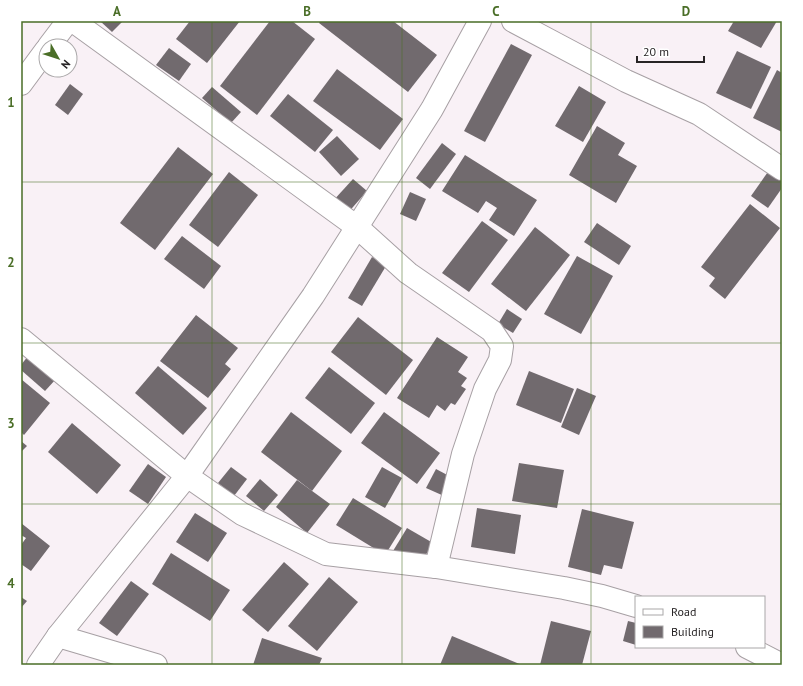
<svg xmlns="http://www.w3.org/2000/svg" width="803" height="686" font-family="'PT Sans',sans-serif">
	<rect width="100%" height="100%" fill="#f9f1f6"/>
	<g fill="#716a6e">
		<polygon points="100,21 123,21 112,32"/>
		<polygon points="190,21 240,21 207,63 176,39"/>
		<polygon points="270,21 292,21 315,39 257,115 220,86"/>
		<polygon points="320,21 393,21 437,55 408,92 319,23"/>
		<polygon points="734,21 777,21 761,48 728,31"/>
		<polygon points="511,44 532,55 485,142 464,131"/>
		<polygon points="169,48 191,64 179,81 156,65"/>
		<polygon points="737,51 771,67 751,109 716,93"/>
		<polygon points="337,69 403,119 380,150 313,101"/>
		<polygon points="777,70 782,73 782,132 753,118"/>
		<polygon points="70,84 83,94 68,115 55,105"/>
		<polygon points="579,86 606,102 583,142 555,126"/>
		<polygon points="212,87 241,112 231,123 202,98"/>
		<polygon points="288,94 333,130 315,152 270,116"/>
		<polygon points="597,126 625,143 618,155 637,166 616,203 569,175"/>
		<polygon points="337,136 359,159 341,176 319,152"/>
		<polygon points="442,143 456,154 430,189 416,178"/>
		<polygon points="178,147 213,174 155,250 120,223"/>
		<polygon points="465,155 537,200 514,236 489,220 497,208 486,201 478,213 442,191"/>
		<polygon points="770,169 782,178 782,188 768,208 751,196"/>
		<polygon points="229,172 258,195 218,247 189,225"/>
		<polygon points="353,179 367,191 346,215 332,202"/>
		<polygon points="410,192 426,199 416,221 400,214"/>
		<polygon points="750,204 780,228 725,299 709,286 715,278 701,267"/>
		<polygon points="482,221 508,240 469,292 442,273"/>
		<polygon points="597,223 631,246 619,265 584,242"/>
		<polygon points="535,227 570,255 526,311 491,284"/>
		<polygon points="182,236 221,266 204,289 164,259"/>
		<polygon points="577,256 613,276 581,334 544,314"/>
		<polygon points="372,257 386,266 362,306 348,298"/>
		<polygon points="507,309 522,319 513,333 498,324"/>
		<polygon points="196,315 238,348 225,364 231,369 208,398 160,361"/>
		<polygon points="358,317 413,360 386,395 331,352"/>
		<polygon points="437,337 468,357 458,372 467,378 461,386 466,389 455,405 451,403 445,411 437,405 429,418 397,398"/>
		<polygon points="28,356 56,379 45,391 21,370 21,365"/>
		<polygon points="158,366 207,408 183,435 135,393"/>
		<polygon points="329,367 375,403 351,434 305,398"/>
		<polygon points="529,371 574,389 561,423 516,405"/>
		<polygon points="21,379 50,403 24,435 21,432"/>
		<polygon points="577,388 596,396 579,435 561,427"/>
		<polygon points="291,412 342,451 312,491 261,452"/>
		<polygon points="384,412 440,453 417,484 361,443"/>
		<polygon points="72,423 121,465 97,494 48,452"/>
		<polygon points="21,441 27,446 21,452"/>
		<polygon points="519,463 564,470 557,508 512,501"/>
		<polygon points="148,464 166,477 148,504 129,491"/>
		<polygon points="231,467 247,479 234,496 218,483"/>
		<polygon points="382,467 402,478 385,508 365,497"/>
		<polygon points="436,469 453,478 444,496 426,488"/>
		<polygon points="260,479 278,495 264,511 246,496"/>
		<polygon points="297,480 330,504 307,533 276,507"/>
		<polygon points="353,498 402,528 385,555 336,525"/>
		<polygon points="477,508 521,515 515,554 471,547"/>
		<polygon points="582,509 634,522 622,569 604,565 601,575 568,567"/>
		<polygon points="195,513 227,533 208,562 176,542"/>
		<polygon points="21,523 50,546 31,571 21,564 21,545 26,538 21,535"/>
		<polygon points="407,528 433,543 421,563 393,551"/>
		<polygon points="171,553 230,590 210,621 152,584"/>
		<polygon points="284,562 309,584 268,632 242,610"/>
		<polygon points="329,577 358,602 317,651 288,626"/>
		<polygon points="131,581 149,594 117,636 99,623"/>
		<polygon points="21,597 27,601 21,608"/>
		<polygon points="551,621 591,631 582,665 540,665"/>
		<polygon points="628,621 636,623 636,645 623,641"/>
		<polygon points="452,636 522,665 440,665"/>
		<polygon points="262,638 322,658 319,665 253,665"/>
	</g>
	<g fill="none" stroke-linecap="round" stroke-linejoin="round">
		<g stroke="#a7a0a4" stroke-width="24">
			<g id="street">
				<polyline points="73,21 357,227 408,273 492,331 502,346 500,360 485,389 463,454 436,567"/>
				<polyline points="513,21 626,81 699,114 782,169"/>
				<polyline points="49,46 68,21"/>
				<polyline points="21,84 46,50"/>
				<polyline points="21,339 187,476 242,514 326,554 436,567 564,588 602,596 636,606"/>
				<polyline points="58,636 156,665"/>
				<polyline points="747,647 782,665"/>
				<polyline points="38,665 58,636 187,476 313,296 432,109 480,21"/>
			</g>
		</g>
		<use href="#street" stroke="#fff" stroke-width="22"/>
	</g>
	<path fill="none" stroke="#4a6e27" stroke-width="1" stroke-opacity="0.55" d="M212 21V665M402 21V665M591 21V665M21 182H782M21 343H782M21 504H782"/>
	<rect width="803" height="686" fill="none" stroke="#ffffff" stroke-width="44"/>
	<rect x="635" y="596" width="130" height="52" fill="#ffffff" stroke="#a9a7a8"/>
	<rect x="643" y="609" width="20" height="6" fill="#ffffff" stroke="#a9a7a8"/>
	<text x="671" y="616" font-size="12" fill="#272425">Road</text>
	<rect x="643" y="626" width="20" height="12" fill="#716a6e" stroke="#a9a7a8"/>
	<text x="671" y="636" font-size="12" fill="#272425">Building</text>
	<g transform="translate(58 58) rotate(129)"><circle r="19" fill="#ffffff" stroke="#a9a7a8"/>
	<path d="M0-3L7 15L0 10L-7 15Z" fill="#4a6e27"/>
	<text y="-6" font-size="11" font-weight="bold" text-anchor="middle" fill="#272425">N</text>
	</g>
	<path d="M637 56v6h67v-6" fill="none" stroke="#272425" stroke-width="2"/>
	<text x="643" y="56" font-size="12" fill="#272425" stroke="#ffffff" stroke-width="3" paint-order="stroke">20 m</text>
	<rect x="22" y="22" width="759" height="642" fill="none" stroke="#4a6e27" stroke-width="1.5"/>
	<g font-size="13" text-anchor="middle" font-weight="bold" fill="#4a6e27">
		<text x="117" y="16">A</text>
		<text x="307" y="16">B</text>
		<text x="496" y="16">C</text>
		<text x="686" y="16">D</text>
		<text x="11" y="107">1</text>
		<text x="11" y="267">2</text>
		<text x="11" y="428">3</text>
		<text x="11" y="588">4</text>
	</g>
</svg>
